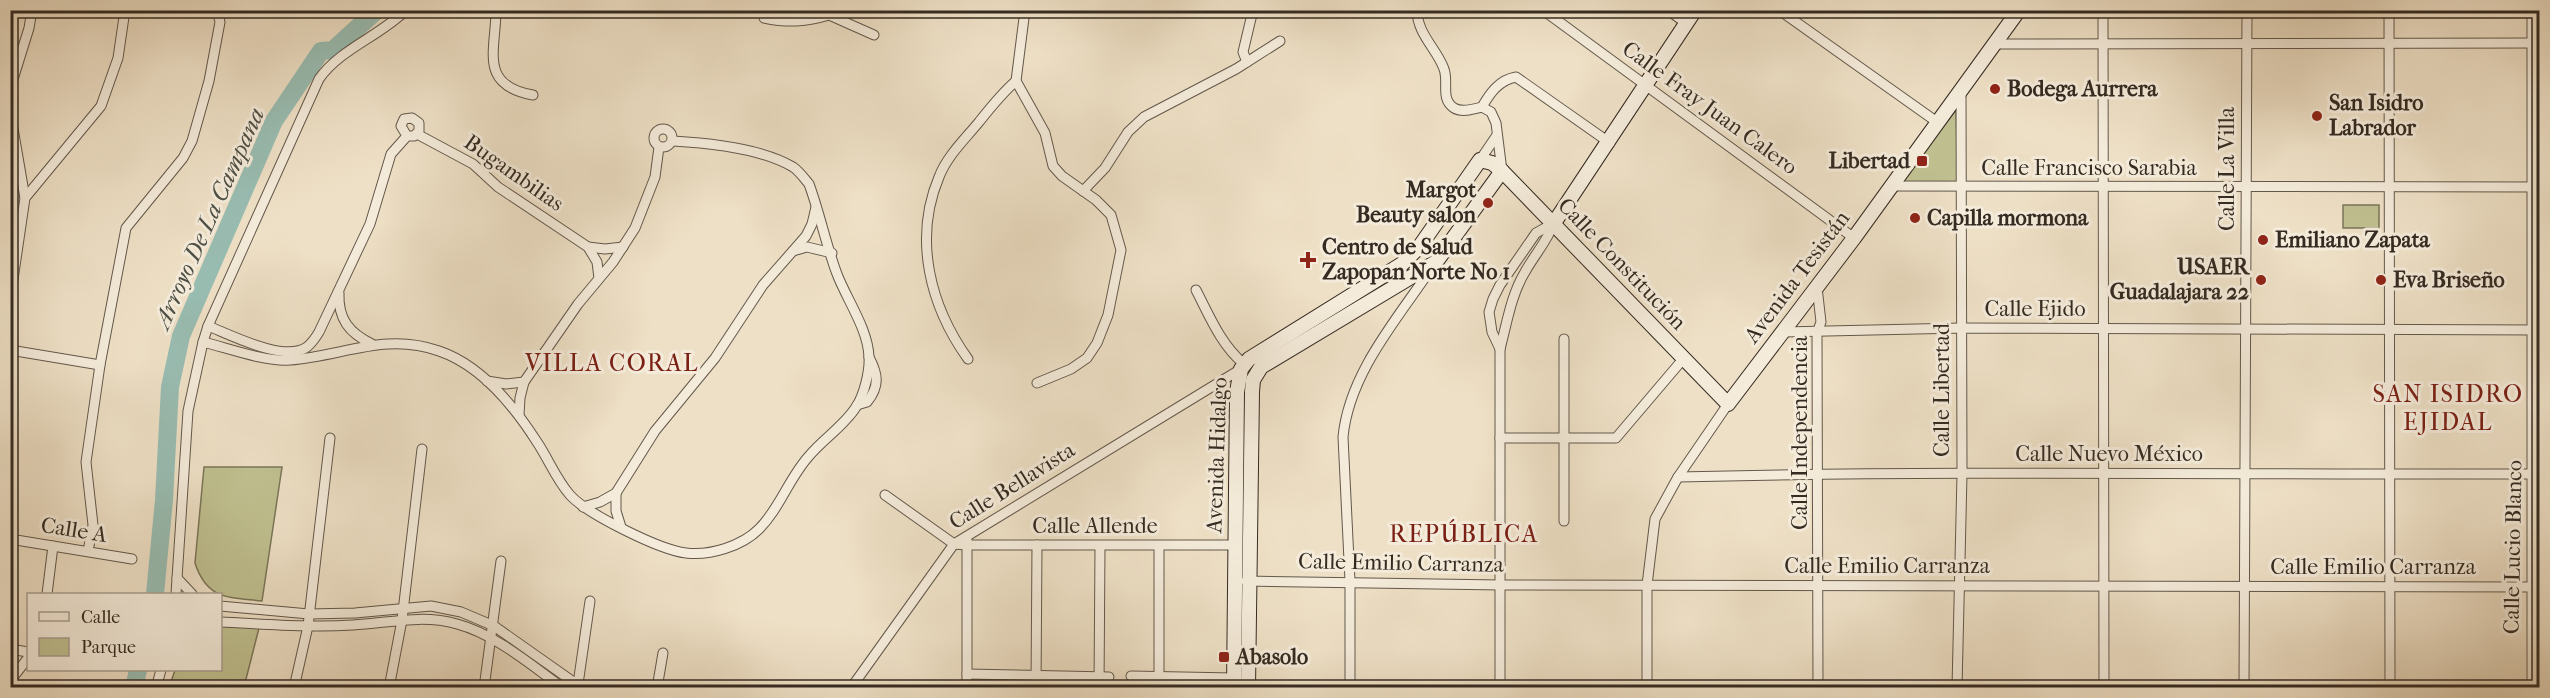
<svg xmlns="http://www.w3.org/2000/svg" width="2550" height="698" font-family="'IM FELL French Canon',serif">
	<rect width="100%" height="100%" fill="#eee0c6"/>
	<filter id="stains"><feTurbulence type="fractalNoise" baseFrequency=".00333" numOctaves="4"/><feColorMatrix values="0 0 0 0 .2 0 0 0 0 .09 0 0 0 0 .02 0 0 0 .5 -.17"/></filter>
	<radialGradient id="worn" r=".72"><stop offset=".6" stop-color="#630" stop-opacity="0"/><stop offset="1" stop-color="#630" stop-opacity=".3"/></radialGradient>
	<g fill="#c0c090" stroke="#7a7659" stroke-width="1.5">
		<polygon points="1956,110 1958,184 1899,184"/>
		<rect x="2343" y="205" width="36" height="23"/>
		<path d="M204 467H282L262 601C228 597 207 600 195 563Z"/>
		<polygon points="221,626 259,628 244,687 169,688 175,670 220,670"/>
	</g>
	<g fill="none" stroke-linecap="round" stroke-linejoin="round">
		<g stroke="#99bdb2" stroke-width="18">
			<polyline points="155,594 164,500 170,387 181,336 274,121 321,51 333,50 377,10"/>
			<polyline points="134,688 138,670"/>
		</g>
		<g stroke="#63584b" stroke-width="11">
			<g id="street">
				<path d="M496 10C496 50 478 85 533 95"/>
				<polyline points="1025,10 1016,81 1045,133 1053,166 1062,176 1096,200 1111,215 1121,250 1108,315 1097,343 1087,358 1071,369 1037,383"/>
				<path d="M1417 10C1417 34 1437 49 1444 69 1449 82 1440 99 1454 108 1462 113 1474 109 1482 107L1491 112 1496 123 1502 171"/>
				<polyline points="1543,10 1854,238"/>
				<polyline points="1668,10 1687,24"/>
				<polyline points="1779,10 1937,122"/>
				<polyline points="2103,10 2104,688"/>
				<polyline points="2389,10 2390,688"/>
				<path d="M764 18C788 23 806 22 829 15L874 35"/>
				<polyline points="1996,44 2540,43"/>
				<polyline points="1247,62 1243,52 1253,10"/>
				<polyline points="10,89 29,28 32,10"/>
				<path d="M1482 107C1490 93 1499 80 1516 77L1610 143"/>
				<polyline points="10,111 25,198"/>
				<circle cx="663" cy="138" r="9"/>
				<polyline points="417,134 473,164 498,187 588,247 597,262 599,278"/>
				<polyline points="1480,160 1497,135"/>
				<polyline points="1890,186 2540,187"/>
				<polyline points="1083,191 1105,168 1128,132 1144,117 1236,69 1280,41"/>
				<polyline points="588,247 605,249 623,247"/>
				<polyline points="793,251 807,247 832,253"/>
				<polyline points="1817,287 1821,322 1817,333 1818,688"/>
				<path d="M1196 290C1209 315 1221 345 1244 364"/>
				<path d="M339 293C338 319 349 333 372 344"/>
				<polyline points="10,300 25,198 101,106 118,58 125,10"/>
				<path d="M208 326C231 335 285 363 307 347 312 343 316 337 319 332L370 224 391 154 407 136H414L419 131V123L412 118 404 119 401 126 407 136"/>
				<polyline points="1783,332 1961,328 2540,330"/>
				<polyline points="1564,339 1564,521"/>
				<path d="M203 342C228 348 265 362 290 360 343 356 385 332 439 351 481 365 514 406 537 442 549 460 556 479 570 495 587 514 660 550 686 553 710 556 742 546 759 529 780 508 789 478 809 456 823 439 844 426 856 407 864 395 870 371 869 357 868 329 847 300 837 274 826 245 820 214 809 184 804 178 799 171 793 167 761 148 709 143 673 141"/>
				<path d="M1500 349C1507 323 1511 295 1525 272 1535 254 1546 243 1554 223"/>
				<polyline points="10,350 100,365"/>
				<path d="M968 359C930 306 913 239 939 177 947 156 965 139 979 122 991 107 1002 93 1016 81"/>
				<polyline points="487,381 506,384 524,382"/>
				<path d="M857 405 867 402C880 386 878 374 869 357"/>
				<polyline points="519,415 520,398 524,382 578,304 613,262 635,228 655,177 659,147"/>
				<polyline points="1500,438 1616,438 1684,358"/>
				<path d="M1678 477C1965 470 2252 475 2540 474"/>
				<polyline points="616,493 616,511 621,527"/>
				<polyline points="885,495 954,544 966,545 1235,545"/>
				<polyline points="583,507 600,502 616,493 655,431 715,358 763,285 806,236 812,224 816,207"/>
				<polyline points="10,539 132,559"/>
				<polyline points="88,551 93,525 86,462 100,365 126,228 183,158 192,141 209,81 220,22 217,10"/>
				<polyline points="177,578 192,594"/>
				<polyline points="1246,581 1501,585 2540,587"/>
				<polyline points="47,594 53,546"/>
				<path d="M176 594 188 411 203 342 208 326 319 79C340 49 380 36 406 10"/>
				<polyline points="220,606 309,614 355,613 431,606 461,612 494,626 582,688"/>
				<path d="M220 622C265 624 309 628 353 625 389 623 422 614 457 624 495 634 531 665 563 688"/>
				<polyline points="10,649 28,652"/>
				<polyline points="967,674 1109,677"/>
				<polyline points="1131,676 1234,678"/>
				<polyline points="10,681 28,658"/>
				<polyline points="576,687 578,684 590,601"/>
				<polyline points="156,688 161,670"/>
				<polyline points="294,688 308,626 330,438"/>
				<polyline points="389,688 402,620 422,449"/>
				<polyline points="484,688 501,561"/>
				<polyline points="657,688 663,653"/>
				<polyline points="851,688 954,544 1241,369"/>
				<polyline points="967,688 967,540"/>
				<polyline points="1036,688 1037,545"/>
				<polyline points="1099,688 1100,546"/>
				<polyline points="1159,688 1159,547"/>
				<path d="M1350 688V581L1343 437C1349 373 1398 318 1433 266"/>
				<polyline points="1500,688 1500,349 1492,332 1489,312 1493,299 1500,285 1536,233 1554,223"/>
				<polyline points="1647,688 1647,585 1655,519 1678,477 1728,404"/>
				<polyline points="1957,688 1962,475 1961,92"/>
				<polyline points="2244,688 2247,10"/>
				<polyline points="2532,688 2532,10"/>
			</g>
		</g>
		<g stroke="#352b22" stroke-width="16">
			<g id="secondary">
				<polyline points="1554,223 1695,10"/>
				<polyline points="1234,688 1237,392 1241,369 1249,359 1402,264 1420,246 1480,160 1492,163 1502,171 1728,404 1854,238 2019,10"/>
				<polyline points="1248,688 1252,392 1253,380 1261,367 1436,262 1502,171"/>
			</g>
		</g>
		<use href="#street" stroke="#f4ebda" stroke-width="9"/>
		<use href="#secondary" stroke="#f4ebda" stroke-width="14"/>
	</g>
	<g fill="#8f2418" stroke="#f4ebda" stroke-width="2">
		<circle cx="1995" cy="89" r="6"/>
		<circle cx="2317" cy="116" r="6"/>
		<rect x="1916" y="155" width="12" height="12" rx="3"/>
		<circle cx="1488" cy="203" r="6"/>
		<circle cx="1915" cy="218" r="6"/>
		<circle cx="2263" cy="240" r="6"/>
		<path d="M1305 251h6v6h6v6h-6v6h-6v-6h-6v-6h6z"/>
		<circle cx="2261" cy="280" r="6"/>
		<circle cx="2381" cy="280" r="6"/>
		<rect x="1218" y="651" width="12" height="12" rx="3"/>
	</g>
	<g text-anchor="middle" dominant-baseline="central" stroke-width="6" stroke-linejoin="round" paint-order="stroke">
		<g font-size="22" font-weight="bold" fill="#352b22" stroke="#f4ebda" text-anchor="start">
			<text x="2007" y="89">Bodega Aurrera</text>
			<text x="2329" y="103">San Isidro<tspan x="2329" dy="25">Labrador</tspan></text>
			<text x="1910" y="161" text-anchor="end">Libertad</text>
			<text x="1476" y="190" text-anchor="end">Margot<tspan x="1476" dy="25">Beauty salon</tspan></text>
			<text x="1927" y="218">Capilla mormona</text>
			<text x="2275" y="240">Emiliano Zapata</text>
			<text x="1322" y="247">Centro de Salud<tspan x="1322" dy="25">Zapopan Norte No 1</tspan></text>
			<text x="2249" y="267" text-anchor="end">USAER<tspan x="2249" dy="25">Guadalajara 22</tspan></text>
			<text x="2393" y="280">Eva Briseño</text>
			<text x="1236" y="657">Abasolo</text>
		</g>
		<g font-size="22" fill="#352b22" stroke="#f4ebda">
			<text transform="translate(1710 108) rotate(36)">Calle Fray Juan Calero</text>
			<text x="2089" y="168">Calle Francisco Sarabia</text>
			<text transform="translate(2227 169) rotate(-90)">Calle La Villa</text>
			<text transform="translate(514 173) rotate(35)">Bugambilias</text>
			<text transform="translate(1622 264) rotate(46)">Calle Constitución</text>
			<text transform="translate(1797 277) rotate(-53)">Avenida Tesistán</text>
			<text x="2035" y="309">Calle Ejido</text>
			<text transform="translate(1942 390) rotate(-90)">Calle Libertad</text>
			<text transform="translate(1800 433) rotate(-90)">Calle Independencia</text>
			<text x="2109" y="454">Calle Nuevo México</text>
			<text transform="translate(1217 455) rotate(-88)">Avenida Hidalgo</text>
			<text transform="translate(1012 486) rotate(-32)">Calle Bellavista</text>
			<text x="1095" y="526">Calle Allende</text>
			<text transform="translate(74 530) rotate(9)">Calle A</text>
			<text transform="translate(2513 547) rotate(-89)">Calle Lucio Blanco</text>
			<text transform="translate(1401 563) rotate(1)">Calle Emilio Carranza</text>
			<text x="1887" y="566">Calle Emilio Carranza</text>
			<text x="2373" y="567">Calle Emilio Carranza</text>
		</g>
		<g font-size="24" font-style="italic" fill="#4e5046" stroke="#f4ebda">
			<text transform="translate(209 218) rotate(-66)">Arroyo De La Campana</text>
		</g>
		<g font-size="24" letter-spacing="1.5" fill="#7a1f14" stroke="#f4ebda">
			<text x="612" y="363">VILLA CORAL</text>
			<text x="2448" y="394">SAN ISIDRO<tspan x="2448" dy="28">EJIDAL</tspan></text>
			<text x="1464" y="534">REPÚBLICA</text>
		</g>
	</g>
	<rect width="2550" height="698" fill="none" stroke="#eee0c6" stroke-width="36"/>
	<rect x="12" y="12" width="2526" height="674" fill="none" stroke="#352b22" stroke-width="3"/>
	<rect x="18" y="18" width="2514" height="662" fill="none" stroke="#352b22" stroke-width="1.5"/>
	<rect x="27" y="593" width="195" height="78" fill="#f4ebda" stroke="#a89e90" stroke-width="1.5"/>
	<rect x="39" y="612" width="30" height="9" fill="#f4ebda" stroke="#a89e90" stroke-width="1.5"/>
	<text x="81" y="623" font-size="18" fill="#352b22">Calle</text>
	<rect x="39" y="638" width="30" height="18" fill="#c0c090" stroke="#a89e90" stroke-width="1.5"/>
	<text x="81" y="653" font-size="18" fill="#352b22">Parque</text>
	<rect width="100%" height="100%" filter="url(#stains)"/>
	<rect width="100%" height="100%" fill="url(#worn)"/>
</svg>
